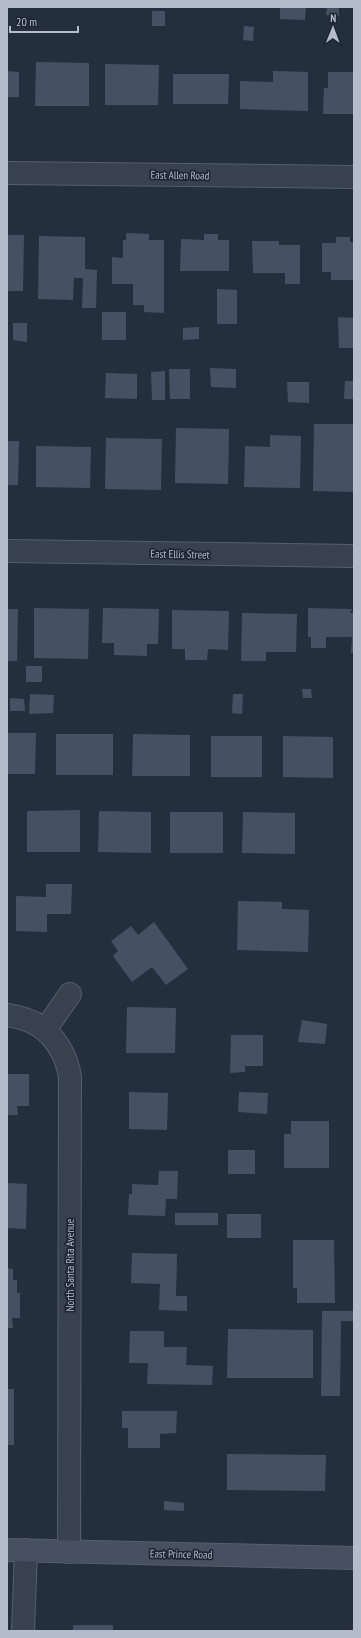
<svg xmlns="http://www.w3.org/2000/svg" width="361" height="1638" font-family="'PT Sans Narrow',sans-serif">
	<rect width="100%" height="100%" fill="#242f3e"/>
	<g fill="#455162">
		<polygon points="280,7 306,7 305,20 280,19"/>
		<polygon points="327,7 339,7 339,16 326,15"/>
		<rect x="152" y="11" width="13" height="15"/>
		<polygon points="244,26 254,27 253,41 243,40"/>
		<polygon points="36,62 89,63 89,106 35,106"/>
		<polygon points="105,64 159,65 158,105 105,105"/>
		<polygon points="7,71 19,72 19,97 7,97"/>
		<polygon points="273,71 308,72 308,111 240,109 240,81 273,82"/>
		<polygon points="328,72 353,72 354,114 323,114 324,88 328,88"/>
		<polygon points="173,74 229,74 228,104 173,104"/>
		<polygon points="126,233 149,234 149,240 164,240 164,313 144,312 144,305 133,305 133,284 112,284 112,257 123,258 123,240 126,240"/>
		<polygon points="204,234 218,234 218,240 229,240 229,271 180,271 181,239 204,240"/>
		<polygon points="7,235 24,235 23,291 7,291"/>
		<polygon points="39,236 85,237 85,269 97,270 96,308 82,308 83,278 74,278 73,300 38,299"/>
		<polygon points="336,237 350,237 350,242 354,242 354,280 331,280 331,272 322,272 322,243 336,243"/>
		<polygon points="252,241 279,241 279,245 300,245 300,284 285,284 285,273 253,273"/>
		<polygon points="217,289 237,290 237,324 217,324"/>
		<rect x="102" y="312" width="24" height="28"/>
		<polygon points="338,317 354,318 354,348 339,348"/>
		<polygon points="13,323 27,323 27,342 13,340"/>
		<polygon points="199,327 199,339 183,340 183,328"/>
		<polygon points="210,368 236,369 236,388 211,387"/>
		<polygon points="169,369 190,369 190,399 170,399"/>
		<polygon points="165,371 165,400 152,400 151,372"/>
		<polygon points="106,373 137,374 137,399 105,398"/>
		<polygon points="345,381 354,381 354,399 344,399"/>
		<polygon points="287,382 309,382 309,403 288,402"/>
		<polygon points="314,424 354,424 354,492 313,491"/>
		<polygon points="176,428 229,429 228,484 175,483"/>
		<polygon points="270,435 301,436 300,488 244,487 245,446 270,447"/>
		<polygon points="106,438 162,439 161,490 105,489"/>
		<polygon points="7,441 19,441 18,485 7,485"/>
		<polygon points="36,446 91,447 90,488 36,487"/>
		<polygon points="34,608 89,609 88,659 34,658"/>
		<polygon points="103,608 159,609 158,644 147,644 147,656 114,655 114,643 102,643"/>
		<polygon points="308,608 352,609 350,613 354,613 354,653 351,653 352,637 326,637 326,648 311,648 311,637 308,637"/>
		<polygon points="7,609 18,609 17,661 7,661"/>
		<polygon points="172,610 229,611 228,650 208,649 207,660 185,660 185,649 172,649"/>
		<polygon points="242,613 297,614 296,652 266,652 266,661 241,661"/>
		<rect x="26" y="666" width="16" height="16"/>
		<polygon points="302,689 311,689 312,698 303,698"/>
		<polygon points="30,694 54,695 53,713 29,714"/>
		<polygon points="233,694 243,694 242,714 232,713"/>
		<polygon points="10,698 24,699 25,711 10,711"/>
		<polygon points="7,733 36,733 35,774 7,774"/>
		<rect x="56" y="734" width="57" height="41"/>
		<polygon points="133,734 190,735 190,776 132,776"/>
		<rect x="211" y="736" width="51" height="41"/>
		<polygon points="283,736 333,737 333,778 283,777"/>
		<polygon points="80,810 80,852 27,852 27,811"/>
		<polygon points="99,811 151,812 151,853 98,852"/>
		<rect x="170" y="812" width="53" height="41"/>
		<polygon points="243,812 295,813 295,854 242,853"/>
		<polygon points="46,884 72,884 71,914 47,914 47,932 16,931 16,896 46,897"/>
		<polygon points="238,901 282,902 282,909 309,910 308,952 237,950"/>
		<polygon points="154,922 188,969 166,985 152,967 132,982 113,956 118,951 111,941 131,926 138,935"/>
		<polygon points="127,1007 176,1008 175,1053 126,1053"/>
		<polygon points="302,1020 327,1024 325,1044 298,1042"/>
		<polygon points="231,1035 263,1035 263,1066 245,1066 245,1072 230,1073"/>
		<polygon points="7,1074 29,1074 29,1106 17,1106 18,1115 7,1115"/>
		<polygon points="129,1092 168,1093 167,1130 129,1129"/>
		<polygon points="239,1092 268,1093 267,1114 238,1112"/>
		<polygon points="291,1121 329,1121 329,1168 284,1168 284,1134 291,1134"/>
		<rect x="228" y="1150" width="27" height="24"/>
		<polygon points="159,1171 178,1171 177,1199 166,1199 165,1216 128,1215 129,1194 132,1194 132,1184 158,1185"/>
		<polygon points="7,1183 27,1184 26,1229 7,1228"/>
		<rect x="175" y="1213" width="43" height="12"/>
		<rect x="227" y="1214" width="34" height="24"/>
		<polygon points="293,1240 334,1240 335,1303 297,1303 297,1288 293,1288"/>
		<polygon points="132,1253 177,1254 176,1296 187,1296 187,1311 159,1310 160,1284 131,1283"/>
		<polygon points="7,1268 13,1269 13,1280 17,1280 17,1293 20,1293 20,1318 12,1318 13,1328 7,1328"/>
		<polygon points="322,1311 354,1311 354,1321 341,1321 340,1396 321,1396"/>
		<polygon points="228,1329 313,1330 313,1378 227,1378"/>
		<polygon points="130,1331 164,1331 164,1347 187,1347 186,1365 213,1366 212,1385 147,1384 148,1363 129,1363"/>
		<rect x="7" y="1389" width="7" height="56"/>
		<polygon points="122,1411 177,1411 176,1433 160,1434 160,1448 128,1448 128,1428 122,1428"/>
		<polygon points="227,1454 326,1455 325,1491 227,1490"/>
		<polygon points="164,1501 184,1503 184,1511 164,1510"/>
		<rect x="73" y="1625" width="40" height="6"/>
	</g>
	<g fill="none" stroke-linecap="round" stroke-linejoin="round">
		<g stroke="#565f6c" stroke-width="24">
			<g id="minor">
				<polyline points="7,173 354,177"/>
				<polyline points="7,551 354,556"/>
				<path d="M7 1015C21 1017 34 1021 45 1030"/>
				<path d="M69 1552 70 1077C67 1057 59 1043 45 1030L70 994"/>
				<polyline points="23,1631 26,1550"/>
			</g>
		</g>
		<g stroke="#565f6c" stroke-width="24">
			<polyline id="secondary" points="7,1550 354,1558"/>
		</g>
		<use href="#minor" stroke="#38414e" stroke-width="22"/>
		<use href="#secondary" stroke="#465061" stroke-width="22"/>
	</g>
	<g text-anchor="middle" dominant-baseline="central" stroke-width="3.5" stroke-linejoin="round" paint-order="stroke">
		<g font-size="11" fill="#b4bcc9" stroke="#1d2633">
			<text transform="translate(180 175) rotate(1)">East Allen Road</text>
			<text transform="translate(180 554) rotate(1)">East Ellis Street</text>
			<text transform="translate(70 1265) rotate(-90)">North Santa Rita Avenue</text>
			<text transform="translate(181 1554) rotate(1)">East Prince Road</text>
		</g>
	</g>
	<rect width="361" height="1638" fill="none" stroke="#b4bcc9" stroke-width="16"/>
	<g transform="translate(333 28) rotate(1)" stroke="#1d2633" stroke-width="3" paint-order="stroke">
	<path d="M0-3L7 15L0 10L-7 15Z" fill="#b4bcc9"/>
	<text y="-6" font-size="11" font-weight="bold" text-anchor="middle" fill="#b4bcc9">N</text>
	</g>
	<path d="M10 26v6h68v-6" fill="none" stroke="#b4bcc9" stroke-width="2"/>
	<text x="16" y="26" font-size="12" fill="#b4bcc9" stroke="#1d2633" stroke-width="3" paint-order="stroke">20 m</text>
</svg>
